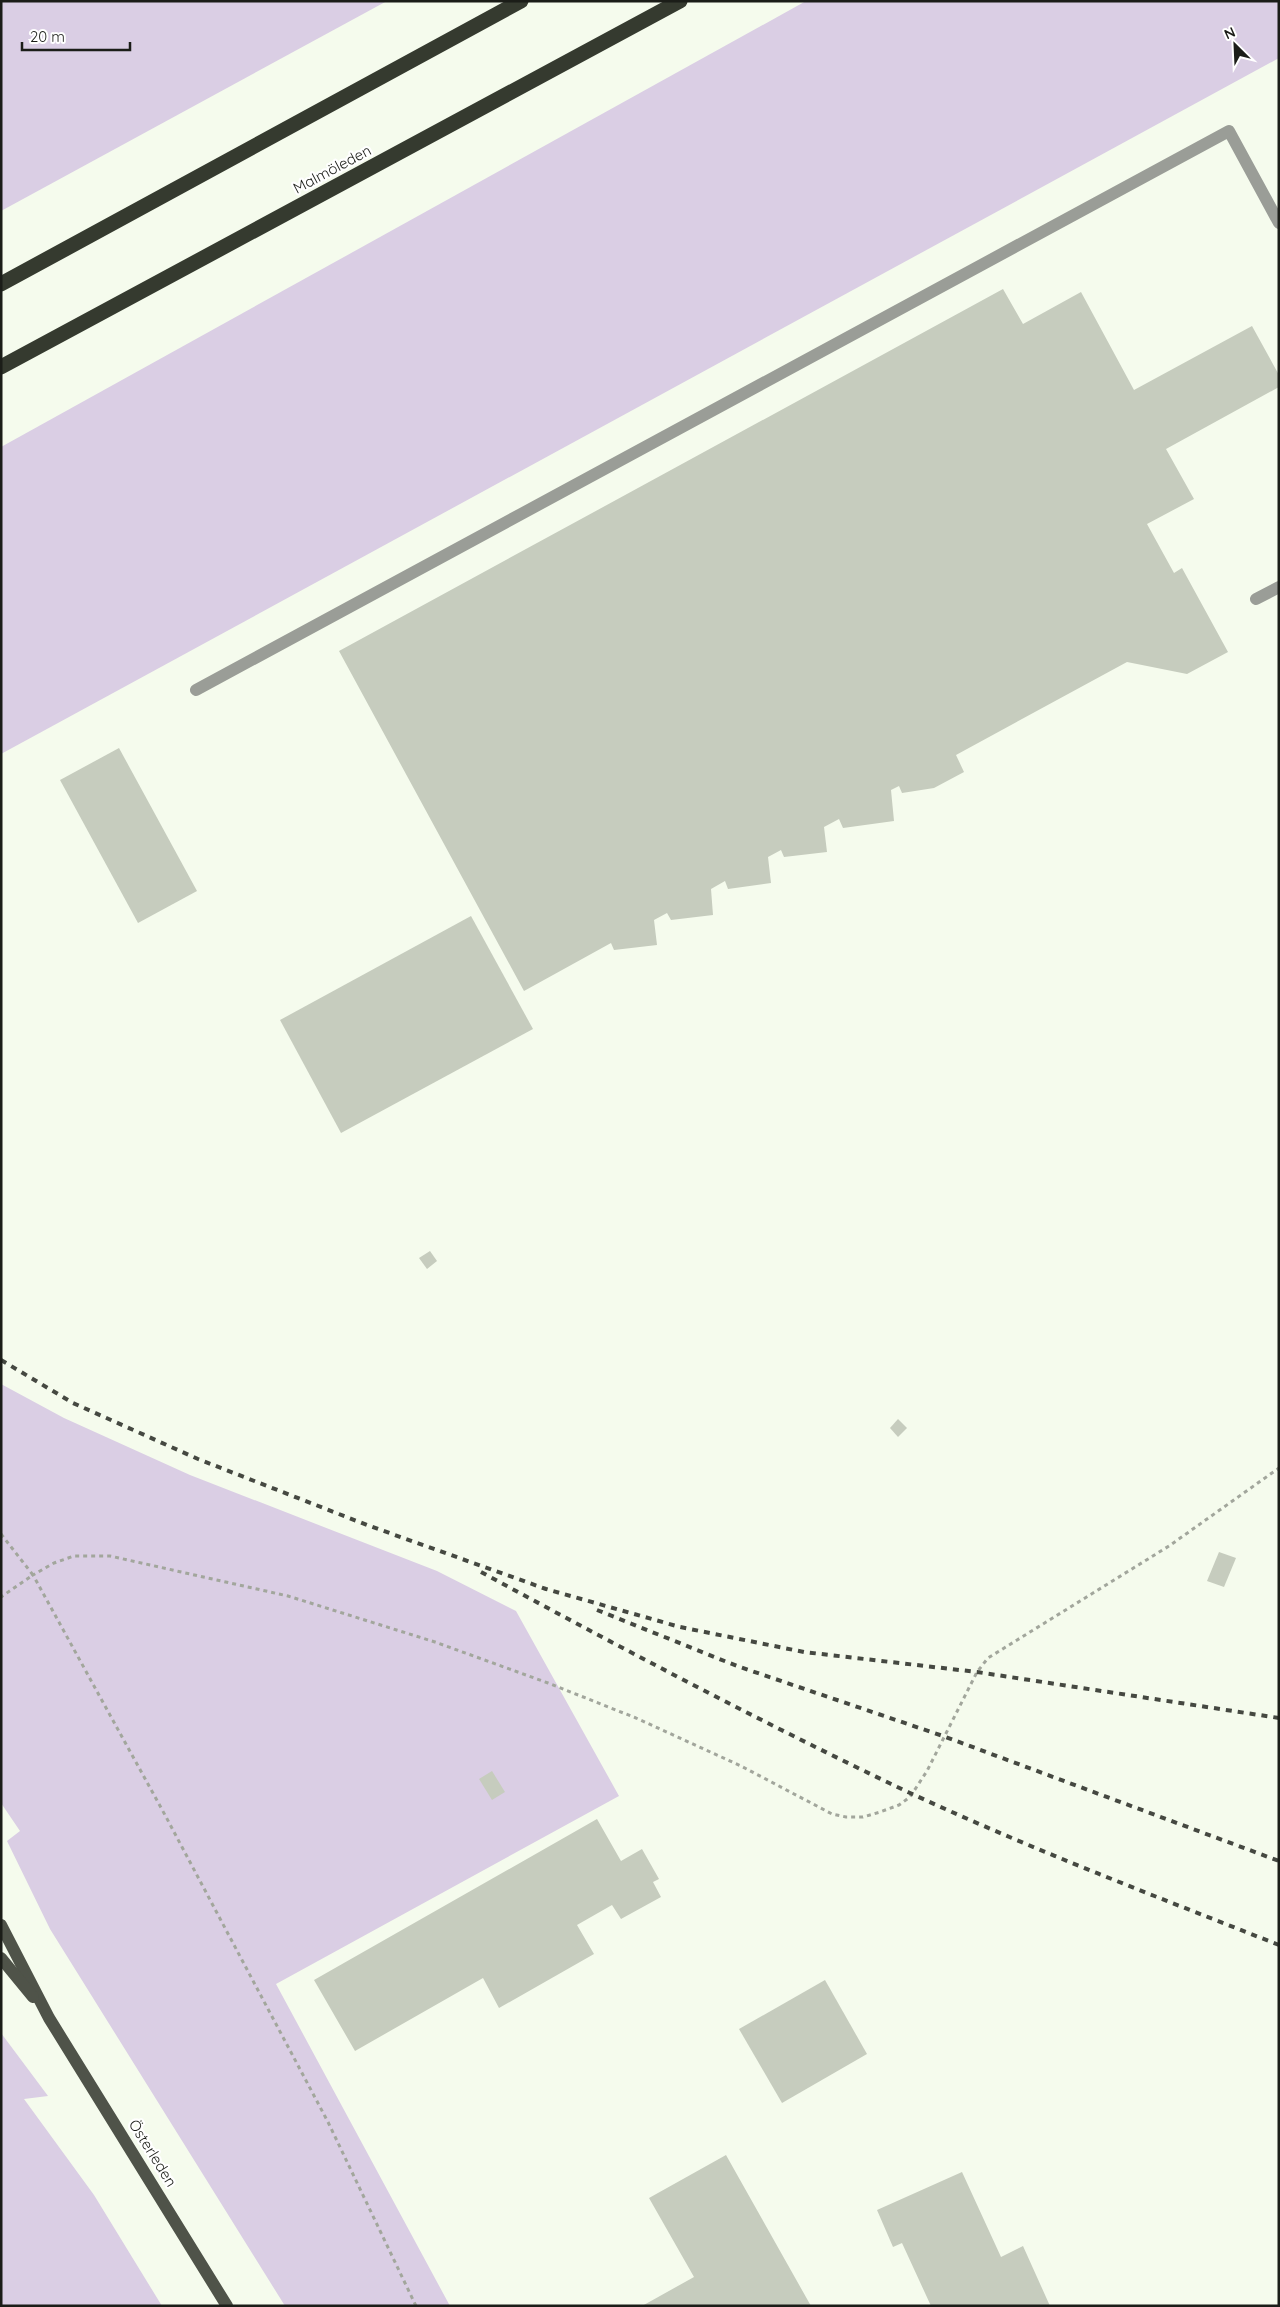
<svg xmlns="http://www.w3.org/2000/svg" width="1280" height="2307" font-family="Quicksand,sans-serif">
	<rect width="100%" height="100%" fill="#f5fbed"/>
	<g fill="#dacee4">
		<polygon points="1,1 387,1 1,211"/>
		<polygon points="806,1 1279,1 1279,58 1,754 1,447"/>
		<polygon points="1,1384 64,1418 190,1475 437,1571 516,1611 619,1796 276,1984 450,2306 285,2306 50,1929 7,1841 20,1831 1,1803"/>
		<polygon points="1,2033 48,2096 24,2099 94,2195 162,2306 1,2306"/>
	</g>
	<g fill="#c6ccbe">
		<polygon points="1003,289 1023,324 1081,292 1134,390 1252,326 1279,375 1279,387 1166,449 1194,499 1147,524 1174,573 1182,568 1228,652 1187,674 1127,662 956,755 964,772 934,788 902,793 899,786 891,790 894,821 843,828 839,819 824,827 827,852 784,857 781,850 768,857 771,883 728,889 725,881 711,889 713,915 671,920 667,913 654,920 657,945 614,950 611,943 524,991 339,651"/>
		<polygon points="119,748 197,891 138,923 60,780"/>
		<polygon points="471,916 533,1029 341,1133 280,1020"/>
		<polygon points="430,1251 437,1261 427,1269 419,1258"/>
		<polygon points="898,1419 907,1428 898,1437 890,1428"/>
		<polygon points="1219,1552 1236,1558 1224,1587 1207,1581"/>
		<polygon points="492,1771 505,1792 492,1800 479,1779"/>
		<polygon points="597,1819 621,1861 642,1849 659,1879 653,1882 661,1897 621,1919 612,1905 577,1925 594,1954 499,2008 483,1978 355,2051 314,1980"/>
		<polygon points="825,1980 867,2054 782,2103 739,2029"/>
		<polygon points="726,2155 811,2306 642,2306 694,2277 649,2198"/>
		<polygon points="962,2172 1001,2257 1023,2246 1050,2306 931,2306 902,2243 893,2247 877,2210"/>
	</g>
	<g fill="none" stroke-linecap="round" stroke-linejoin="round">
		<g stroke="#a2a69c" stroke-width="3" stroke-dasharray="4 4" stroke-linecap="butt">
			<polyline points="1,1534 33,1575 1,1597"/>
			<polyline points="416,2306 328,2122 165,1815 33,1575 54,1563 74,1556 110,1556 288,1596 435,1642 548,1683 636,1718 741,1766 832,1814 846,1817 863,1817 880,1812 899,1805 910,1797 927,1771 977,1672 988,1658 1169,1546 1279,1468"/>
		</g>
		<g stroke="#9a9d97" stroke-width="12">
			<polyline points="1256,599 1279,587"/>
			<polyline points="196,690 1229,131 1279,223"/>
		</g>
		<g stroke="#4f5349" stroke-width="12">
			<polyline points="1,1925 49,2018 227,2306"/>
			<polyline points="1,1958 33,1997"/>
		</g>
		<g stroke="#353a2f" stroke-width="15">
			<polyline points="1,284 521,1"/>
			<polyline points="1,367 680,1"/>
		</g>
		<g stroke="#454841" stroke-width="4" stroke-dasharray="6 6" stroke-linecap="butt">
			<polyline points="1,1360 73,1403 198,1459 367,1525 546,1589 680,1627 804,1652 977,1672 1279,1718"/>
			<path d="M481 1572C623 1649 765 1724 910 1793 1031 1849 1155 1896 1279 1945"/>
			<polyline points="597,1610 737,1666 943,1736 1279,1861"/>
		</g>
	</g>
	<g text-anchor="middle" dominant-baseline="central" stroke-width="4.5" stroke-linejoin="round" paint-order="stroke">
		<g font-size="15" fill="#1b1d18" stroke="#fff">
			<text transform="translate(332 169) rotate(-28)">Malmöleden</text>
			<text transform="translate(153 2153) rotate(58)">Österleden</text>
		</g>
	</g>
	<rect width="1280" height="2307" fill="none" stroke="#1b1d18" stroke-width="5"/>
	<g transform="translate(1235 45) rotate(336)" stroke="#ffffff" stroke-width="4" paint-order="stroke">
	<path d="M0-4L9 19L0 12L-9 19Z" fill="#1b1d18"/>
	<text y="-8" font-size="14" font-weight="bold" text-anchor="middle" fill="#1b1d18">N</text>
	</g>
	<path d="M22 42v8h108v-8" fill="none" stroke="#1b1d18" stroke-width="2.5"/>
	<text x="30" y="42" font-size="15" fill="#1b1d18" stroke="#ffffff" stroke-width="4" paint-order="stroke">20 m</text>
</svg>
